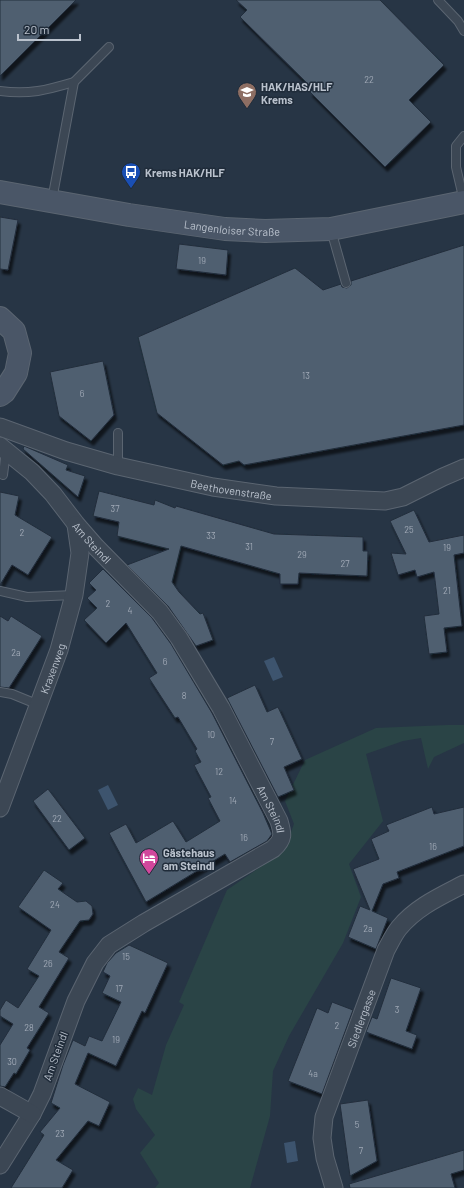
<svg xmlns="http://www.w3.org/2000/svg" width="464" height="1188" font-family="Barlow,sans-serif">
	<defs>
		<filter id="shadow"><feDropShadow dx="2.5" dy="4.5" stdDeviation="1" flood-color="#0009"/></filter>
	</defs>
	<rect width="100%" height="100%" fill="#273545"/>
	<polygon fill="#2a4446" points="448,725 464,725 464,743 434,757 428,769 421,738 403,741 366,754 383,821 349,864 361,897 343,943 289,1036 273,1071 270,1116 250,1188 155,1188 159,1183 140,1153 155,1135 136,1109 133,1099 138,1088 152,1095 166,1045 184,1005 179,1002 227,890 276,856 285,848 294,824 285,801 305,760 376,728"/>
	<g fill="#3d546e">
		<polygon points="274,657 283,677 273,681 264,661"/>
		<polygon points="108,785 118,805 108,810 98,790"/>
		<polygon points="295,1141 298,1161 287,1163 284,1143"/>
	</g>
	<g fill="#505e70" stroke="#222e3c" filter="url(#shadow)">
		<polygon points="0,0 76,0 0,76"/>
		<polygon points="236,0 380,0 444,65 409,100 431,122 385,167 310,92 313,89 240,17 247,10"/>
		<polygon points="0,217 18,220 8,270 0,269"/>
		<polygon points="179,244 228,250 226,275 176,269"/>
		<polygon points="464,245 464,425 244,465 239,461 223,465 157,413 138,337 295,268 323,290 341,284 342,287 347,288 351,285 351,281"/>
		<polygon points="103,361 114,415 91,441 59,416 50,372"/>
		<polygon points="24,446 68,465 66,470 85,476 78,497 23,449"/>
		<polygon points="99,491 154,505 155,500 175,508 176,506 274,534 363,537 363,551 368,551 367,576 299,573 298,584 280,584 280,574 181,546 172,582 179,592 200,614 203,613 213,640 196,646 168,606 127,565 169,549 117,536 119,522 93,516"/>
		<polygon points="0,492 19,496 15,515 52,537 28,575 12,565 0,585"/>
		<polygon points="414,510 429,542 464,535 464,553 454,555 462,626 444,628 447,652 429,654 424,616 439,614 434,572 417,577 415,570 398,575 391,553 406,554 390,521"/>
		<polygon points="103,569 152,618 171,644 212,713 263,813 272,834 267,841 230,862 225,854 146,902 109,833 126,824 136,843 173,821 186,842 220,821 208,798 211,797 194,765 201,762 195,751 197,749 178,717 175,718 149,678 157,673 126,623 106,643 84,620 97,608 87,598 96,590 89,583"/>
		<polygon points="0,616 8,621 11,616 42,636 9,688 0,687"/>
		<polygon points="255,685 267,712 278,707 302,759 284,767 294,790 278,797 227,698"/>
		<polygon points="48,789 85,838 69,850 33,801"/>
		<polygon points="432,807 434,814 464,807 464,846 397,872 399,878 383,884 372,911 388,918 376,949 348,937 360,906 370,910 353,869 379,859 371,839 389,831 386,825"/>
		<polygon points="44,870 63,883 58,889 77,902 86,901 92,906 93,914 89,920 80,921 59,952 69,958 39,1007 49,1013 27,1048 30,1050 16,1074 14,1073 5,1087 0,1086 0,1045 13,1024 0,1016 0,1010 6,1000 18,1008 39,976 27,969 51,930 18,907"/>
		<polygon points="129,945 168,963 145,1013 142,1011 116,1066 88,1053 75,1084 110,1102 99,1126 88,1121 56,1160 73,1170 62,1188 11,1188 44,1135 40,1132 60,1108 51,1103 63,1065 73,1040 85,1046 89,1036 102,1041 121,1002 102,993 110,976 103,972 107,963 116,953"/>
		<polygon points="391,978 421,988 406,1031 417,1035 412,1049 366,1032 372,1017 377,1019"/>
		<polygon points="332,1002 353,1010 322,1094 288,1081 317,1008 328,1013"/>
		<polygon points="368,1100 377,1161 350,1176 340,1104"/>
		<polygon points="464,1150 464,1170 451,1174 455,1188 350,1188 349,1184"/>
	</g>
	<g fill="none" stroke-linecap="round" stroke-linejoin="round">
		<g stroke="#5b6571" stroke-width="10">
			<g id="lane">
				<polyline points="438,0 458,21 464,31"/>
				<path d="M0 91C29 95 47 90 74 82"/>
				<polyline points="464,136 456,146 456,167 464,201"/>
				<polyline points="52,200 74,82 109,47"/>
				<polyline points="331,230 346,283"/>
				<polyline points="118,466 118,433"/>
				<polyline points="3,475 6,451"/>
				<polyline points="0,591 27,597 74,595"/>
				<polyline points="0,692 12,694 39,705"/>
			</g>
		</g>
		<g stroke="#5b6571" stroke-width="19">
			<g id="street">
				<path id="s1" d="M0 427 66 451 118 466 213 487 276 496 385 501 403 497 443 477 464 468"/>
				<path id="s2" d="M0 446 32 472 53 494 76 524 96 547 160 612 179 638 221 708 279 821C283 834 284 839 273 849L144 923 109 945 95 963 76 1001 42 1094 32 1114 0 1165"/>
				<path id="s3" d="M0 808 59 650 74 595 80 553 76 525"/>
				<polyline points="0,1096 32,1114"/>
				<path id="s4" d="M334 1188 325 1158 322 1138 324 1117 386 950C390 943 394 934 399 928 416 907 441 896 464 884"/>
			</g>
		</g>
		<g stroke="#5b6571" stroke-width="24">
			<g id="secondary">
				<path id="s5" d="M0 192 129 215 225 229 265 231 331 229 464 202"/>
				<polyline points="0,318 14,331 20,353 16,373 4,392 0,395"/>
			</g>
		</g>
		<use href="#lane" stroke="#3c4754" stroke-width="8"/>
		<use href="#street" stroke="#3c4754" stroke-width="17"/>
		<use href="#secondary" stroke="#4a5667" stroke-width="22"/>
	</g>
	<defs>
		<g id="school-pin" transform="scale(1)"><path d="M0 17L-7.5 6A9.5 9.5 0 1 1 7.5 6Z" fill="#8d6e63" stroke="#202c3a"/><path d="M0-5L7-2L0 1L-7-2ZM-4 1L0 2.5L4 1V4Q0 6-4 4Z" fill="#fff"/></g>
		<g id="bus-pin" transform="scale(1)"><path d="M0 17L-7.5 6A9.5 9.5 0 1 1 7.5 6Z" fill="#1a4fb4" stroke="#202c3a"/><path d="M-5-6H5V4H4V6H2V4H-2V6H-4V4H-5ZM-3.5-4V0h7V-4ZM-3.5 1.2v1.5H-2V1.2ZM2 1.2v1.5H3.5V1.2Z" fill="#fff"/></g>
		<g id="hotel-pin" transform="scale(1)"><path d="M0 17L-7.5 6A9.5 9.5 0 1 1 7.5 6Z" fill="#d1479c" stroke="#202c3a"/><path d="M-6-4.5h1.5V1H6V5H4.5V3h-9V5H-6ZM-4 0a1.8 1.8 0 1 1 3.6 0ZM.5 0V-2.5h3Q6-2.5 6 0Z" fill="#fff"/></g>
	</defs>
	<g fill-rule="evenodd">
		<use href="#school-pin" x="247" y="92"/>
		<use href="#bus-pin" x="131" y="172"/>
		<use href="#hotel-pin" x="149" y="858"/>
	</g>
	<g text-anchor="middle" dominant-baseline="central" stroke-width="3" stroke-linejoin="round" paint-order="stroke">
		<g font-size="9" fill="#a0a9b6">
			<text x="369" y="79">22</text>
			<text x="202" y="260">19</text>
			<text x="306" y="375">13</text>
			<text x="82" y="393">6</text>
			<text x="115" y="508">37</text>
			<text x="409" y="529">25</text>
			<text x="22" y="532">2</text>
			<text x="211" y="535">33</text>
			<text x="249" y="546">31</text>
			<text x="447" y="547">19</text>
			<text x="302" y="554">29</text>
			<text x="345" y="563">27</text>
			<text x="447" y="590">21</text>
			<text x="108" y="603">2</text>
			<text x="130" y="610">4</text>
			<text x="16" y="652">2a</text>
			<text x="165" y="661">6</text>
			<text x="184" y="695">8</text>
			<text x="211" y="734">10</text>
			<text x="272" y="741">7</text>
			<text x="219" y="771">12</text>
			<text x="233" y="800">14</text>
			<text x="57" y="818">22</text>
			<text x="244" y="837">16</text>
			<text x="433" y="846">16</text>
			<text x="55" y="904">24</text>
			<text x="368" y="928">2a</text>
			<text x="126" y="956">15</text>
			<text x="48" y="963">26</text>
			<text x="119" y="988">17</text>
			<text x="397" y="1009">3</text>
			<text x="337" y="1025">2</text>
			<text x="29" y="1027">28</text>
			<text x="116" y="1039">19</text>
			<text x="12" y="1061">30</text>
			<text x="313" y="1073">4a</text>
			<text x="357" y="1124">5</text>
			<text x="60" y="1133">23</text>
			<text x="361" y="1150">7</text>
		</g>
		<g font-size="11" font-weight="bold" fill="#bac2cd" stroke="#202c3a" text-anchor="start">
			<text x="261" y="86">HAK/HAS/HLF<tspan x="261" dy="13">Krems</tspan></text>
			<text x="145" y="172">Krems HAK/HLF</text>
			<text x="163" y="852">Gästehaus<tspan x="163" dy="13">am Steindl</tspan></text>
		</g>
		<g font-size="11" fill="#bac2cd" stroke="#202c3a">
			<text stroke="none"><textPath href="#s5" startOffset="235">Langenloiser Straße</textPath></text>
			<text stroke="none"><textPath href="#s1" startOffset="240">Beethovenstraße</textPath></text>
			<text stroke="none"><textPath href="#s2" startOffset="134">Am Steindl</textPath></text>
			<text stroke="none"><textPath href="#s3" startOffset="149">Kraxenweg</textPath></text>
			<text stroke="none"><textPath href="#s2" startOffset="458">Am Steindl</textPath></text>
			<text stroke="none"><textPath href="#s4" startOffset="178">Siedlergasse</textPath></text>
			<text transform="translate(55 1056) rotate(-70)">Am Steindl</text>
		</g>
	</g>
	<path d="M18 34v6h62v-6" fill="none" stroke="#bac2cd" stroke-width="2"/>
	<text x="24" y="34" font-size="12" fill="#bac2cd" stroke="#202c3a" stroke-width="3" paint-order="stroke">20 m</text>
</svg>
